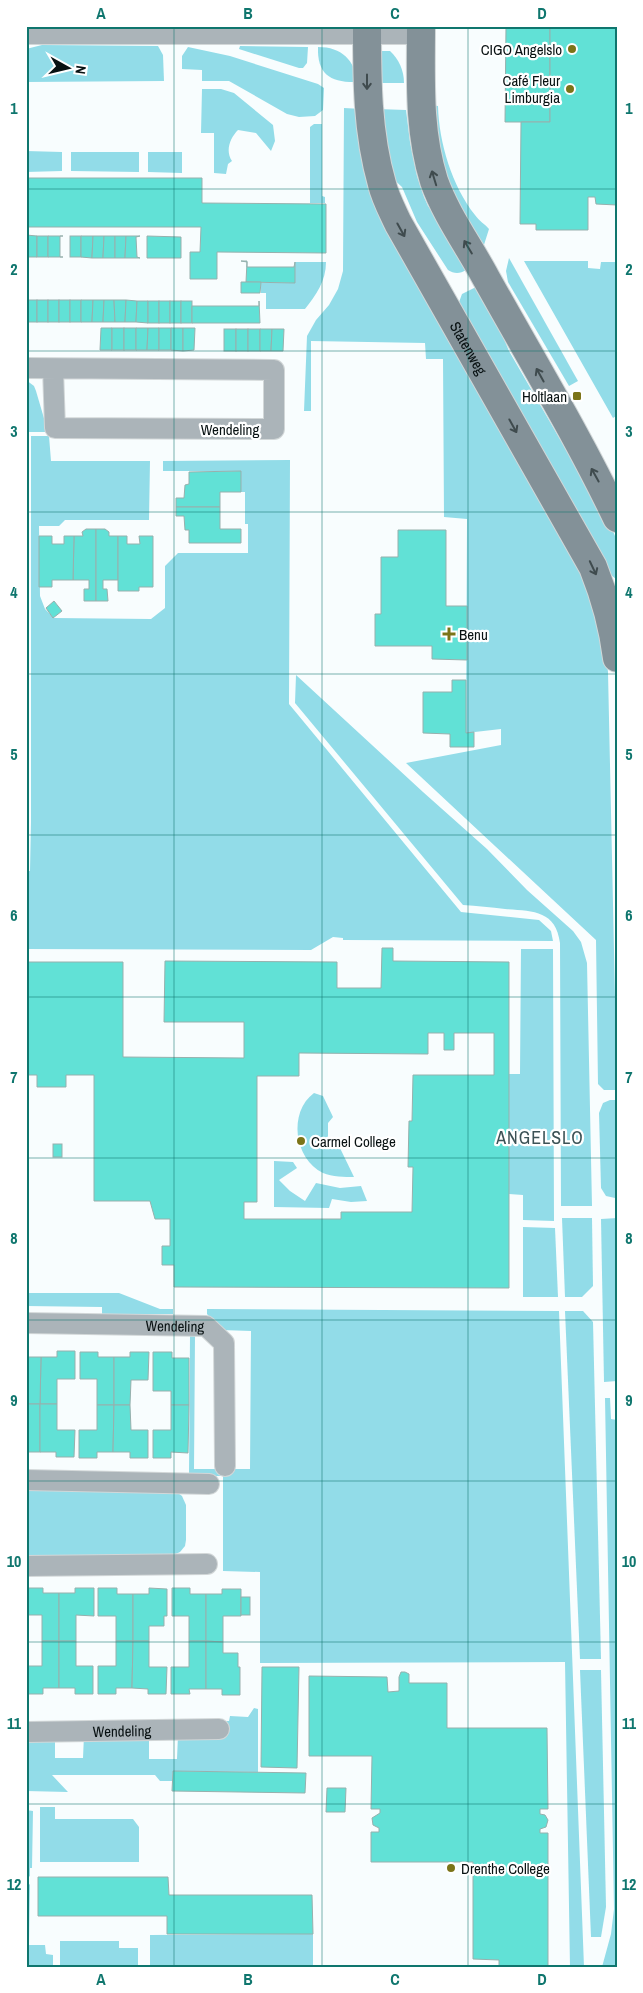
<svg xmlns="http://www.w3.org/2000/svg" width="643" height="1993" font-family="'Archivo Narrow',sans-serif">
	<rect width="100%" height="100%" fill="#f8fdfe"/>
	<g fill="#92dce8">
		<polygon points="42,45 158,46 163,55 164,81 26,82 26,49"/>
		<polygon points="240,46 308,47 307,63 303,68 299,68 239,49"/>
		<polygon points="188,47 230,56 318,84 324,88 323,110 315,116 299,117 287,114 229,81 202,81 202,70 182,69 182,56"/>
		<path d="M318 47C342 47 354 60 358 82 331 83 317 75 318 47Z"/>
		<path d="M381 51H390C399 59 404 71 404 83H377L378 55Z"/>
		<path d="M202 89H221L234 93 273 125 275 141 271 151 256 133 238 130C230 138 225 151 232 161L228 164 226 174 214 173V133H201Z"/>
		<path d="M430 105 438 106C439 143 452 186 475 215 479 221 485 224 489 229L483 248 445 186Z"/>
		<polygon points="344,108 362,109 363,123 559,524 592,598 605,648 608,672 617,1090 604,1090 598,1084 596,940 406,763 501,745 501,729 466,733 467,519 444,517 443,359 426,359 425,343 311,341 311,411 304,411 307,336 316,320 329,305 338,289 343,271"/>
		<path d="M377 109 406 110 410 142 417 176 424 197 428 206 464 253 466 270C460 274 454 274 448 270L417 222 402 187 387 173Z"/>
		<polygon points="314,124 322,124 322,196 325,197 325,203 310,203 310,127"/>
		<polygon points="26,151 62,152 62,171 26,172"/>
		<polygon points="71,152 139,152 139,172 71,171"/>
		<polygon points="148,152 182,152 182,173 148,172"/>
		<polygon points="509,258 578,381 569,386 508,282 506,271"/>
		<polygon points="524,261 588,261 588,268 600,269 601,262 616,262 616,416 613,418"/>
		<path d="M295 262H326C326 281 316 295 305 309H266V293H261V283H294Z"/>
		<polygon points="478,286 484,291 509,351 613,531 617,541 617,580 610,574 458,305 462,294"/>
		<polygon points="26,380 34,386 36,391 48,432 26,432"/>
		<polygon points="31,436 49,436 51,461 150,461 149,520 65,520 59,526 39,526 40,596 45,609 54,618 151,619 165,608 165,566 178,553 248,553 248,524 245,524 245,492 241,492 241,471 163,471 163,461 290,460 289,704 461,912 539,920 551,931 553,941 343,940 343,938 333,937 311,950 26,949 26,871 30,871 31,822"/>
		<path d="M296 675 423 792 487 849 527 890 573 931 581 942 587 963 592 1206H561L560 943C556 910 532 911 505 909 491 907 477 906 463 905L295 703Z"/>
		<polygon points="521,949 553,949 554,1221 523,1220 523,1195 509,1194 509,1074 520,1074"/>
		<path d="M314 1093 323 1096 333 1117 328 1123V1137L332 1142 339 1146 354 1177C345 1177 332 1177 323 1173 294 1159 288 1112 314 1093Z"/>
		<polygon points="610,1100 617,1100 615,1198 606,1196 601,1188 599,1113 603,1103"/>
		<polygon points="274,1161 293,1162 297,1168 279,1180 290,1191 305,1201 316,1183 340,1188 361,1186 367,1201 351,1202 332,1199 329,1208 274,1207"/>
		<polygon points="562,1218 592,1218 593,1286 582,1297 565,1297"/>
		<polygon points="617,1218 617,1381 604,1382 601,1219"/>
		<polygon points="523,1227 555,1228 558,1297 523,1297"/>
		<polygon points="26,1293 119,1293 160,1309 173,1309 173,1314 102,1314 102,1307 26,1306"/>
		<polygon points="207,1309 559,1311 584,1967 570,1967 565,1662 260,1663 260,1572 223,1571 223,1476 189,1476 190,1336 195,1336 194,1469 250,1469 251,1331 221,1330 207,1314"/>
		<polygon points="565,1311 583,1311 593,1322 601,1659 580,1659"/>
		<polygon points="605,1398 610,1398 611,1419 617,1420 617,1967 602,1967 611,1934 614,1909"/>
		<polygon points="26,1489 175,1491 182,1496 186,1505 186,1540 185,1546 180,1552 169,1557 26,1556"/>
		<polygon points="580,1670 601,1670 606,1907 601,1937 591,1937"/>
		<polygon points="254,1708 258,1709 258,1772 173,1771 172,1781 160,1781 155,1775 52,1775 68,1792 26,1791 26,1740 55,1740 55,1758 83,1758 84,1735 149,1735 149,1759 177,1759 178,1735 222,1721 229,1721 230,1716 248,1717"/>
		<polygon points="40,1807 55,1807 55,1819 133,1819 139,1827 139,1862 40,1862"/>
		<polygon points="26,1810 33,1811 32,1868 30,1868 30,1876 26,1879"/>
		<polygon points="30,1884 29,1945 45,1945 46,1954 53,1955 53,1967 26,1967 26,1887"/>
		<polygon points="313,1934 313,1967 150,1967 150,1935"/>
		<polygon points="60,1941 119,1941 119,1948 138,1948 138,1967 60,1967"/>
	</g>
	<g fill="#61e1d6" stroke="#97b0ad" fill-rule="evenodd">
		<polygon points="506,26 550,26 550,122 505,122"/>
		<polygon points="550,26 617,26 617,205 596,204 595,197 588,197 588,230 536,230 536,224 520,224 521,122 550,122"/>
		<polygon points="26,178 202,178 202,203 326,204 326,253 217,252 217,279 190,279 190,252 200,252 201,227 26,227"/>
		<polygon points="26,235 37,236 37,257 26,257"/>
		<rect x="37" y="236" width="11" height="21"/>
		<polygon points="48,236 63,236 60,236 60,257 63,257 48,257"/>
		<rect x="70" y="236" width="11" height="21"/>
		<polygon points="81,236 93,236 92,258 81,257"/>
		<polygon points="93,236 104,236 103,258 92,258"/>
		<polygon points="104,236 115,236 115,258 103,258"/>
		<polygon points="115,236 126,236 125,258 115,258"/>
		<polygon points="126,236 140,236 136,237 137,257 140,258 125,258"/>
		<polygon points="147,236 181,237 181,258 147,258"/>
		<polygon points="241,261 247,261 247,267 294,267 295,262 295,283 246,282 247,262"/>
		<polygon points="241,282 261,282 260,293 241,293"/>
		<rect x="26" y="300" width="11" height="22"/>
		<rect x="37" y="300" width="11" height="22"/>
		<rect x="48" y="300" width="11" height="22"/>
		<rect x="59" y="300" width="11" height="22"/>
		<rect x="70" y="300" width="11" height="22"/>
		<polygon points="81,300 93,300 92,322 81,322"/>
		<polygon points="93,300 104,300 103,322 92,322"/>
		<polygon points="104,300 114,300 115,322 103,322"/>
		<polygon points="114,300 126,300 125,322 115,322"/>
		<polygon points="126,300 137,301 136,322 125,322"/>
		<polygon points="137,301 148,301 148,323 136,322"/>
		<rect x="148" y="301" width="11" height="22"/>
		<rect x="159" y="301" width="11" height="22"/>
		<rect x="170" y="301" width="11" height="22"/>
		<rect x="181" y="301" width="11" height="22"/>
		<polygon points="259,301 260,323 192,323 192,306 259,306"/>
		<polygon points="101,328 112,328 112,350 100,350"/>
		<rect x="112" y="328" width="12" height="22"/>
		<rect x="124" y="328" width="12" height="22"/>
		<polygon points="136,328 148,328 147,350 136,350"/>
		<polygon points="148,328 159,328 159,350 147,350"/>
		<rect x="159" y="328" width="12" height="22"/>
		<polygon points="171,328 183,328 183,351 171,350"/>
		<polygon points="183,328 195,328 194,350 183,351"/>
		<rect x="224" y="329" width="12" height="22"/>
		<rect x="236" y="329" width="12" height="22"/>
		<rect x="248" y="329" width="12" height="22"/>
		<polygon points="260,329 272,329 271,351 260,351"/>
		<polygon points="272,329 284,329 283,351 271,351"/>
		<polygon points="241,471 241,492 220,492 220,507 176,507 176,498 184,498 185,485 189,484 189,472"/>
		<polygon points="176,507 220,507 220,529 241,529 241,543 189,543 189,530 185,530 184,516 176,516"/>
		<polygon points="86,529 96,529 96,601 84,601 84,589 89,589 89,580 73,580 74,536 83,536 82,532"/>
		<polygon points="96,529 105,529 109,532 109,536 118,536 118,580 103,580 103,589 107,589 108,601 96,601"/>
		<polygon points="398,530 446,530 446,606 467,606 467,660 432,659 432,646 375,646 375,614 381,614 381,557 398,557"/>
		<polygon points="39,536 52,536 52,544 64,544 64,536 74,536 73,580 52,580 52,587 39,587"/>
		<polygon points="118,536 127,536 127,544 140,544 139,536 153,536 153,587 139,587 139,591 118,591"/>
		<polygon points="54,601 62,611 53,618 46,608"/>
		<polygon points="452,680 466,680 466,733 474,732 474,747 450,747 450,734 423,733 423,692 452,692"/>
		<path d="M382 948H393V961L509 962V1288L174 1287V1265H162V1246H170V1219H155L150 1201H94V1075H66V1087H37V1075H26V962H123V1057L244 1058V1022H164L165 961 337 962V988H381ZM428 1033H444V1050H454V1033H494V1075H413L412 1121H409L408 1167H413L412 1212H341V1219H244V1202H257V1076H299V1053L428 1054Z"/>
		<rect x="53" y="1144" width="9" height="13"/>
		<polygon points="57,1351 75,1351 75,1379 57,1379 57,1404 40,1404 41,1357 57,1357"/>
		<polygon points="80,1352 98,1352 98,1357 114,1357 114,1405 97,1405 97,1379 80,1379"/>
		<polygon points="130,1352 149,1352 148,1380 131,1380 130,1405 114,1405 114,1357 130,1357"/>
		<polygon points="153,1352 172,1352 172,1358 189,1358 189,1405 171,1405 171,1391 153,1391"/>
		<polygon points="26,1357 41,1357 40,1404 26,1404"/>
		<rect x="26" y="1404" width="14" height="48"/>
		<polygon points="40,1404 57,1404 57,1430 75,1430 74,1457 56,1457 56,1452 40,1452"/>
		<polygon points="97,1405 114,1405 113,1452 97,1452 97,1458 79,1458 79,1430 97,1430"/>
		<polygon points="114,1405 130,1405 131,1430 148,1430 148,1458 130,1458 130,1452 113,1452"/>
		<polygon points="171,1405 189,1405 188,1453 171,1452 171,1458 153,1458 153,1430 171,1430"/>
		<polygon points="26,1588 43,1588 43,1593 59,1593 59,1641 42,1641 42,1615 26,1615"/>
		<polygon points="75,1588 94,1588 94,1616 76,1615 76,1641 59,1641 59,1593 75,1593"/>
		<polygon points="98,1588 117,1588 117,1594 133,1594 133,1641 116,1641 116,1616 98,1616"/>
		<polygon points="149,1588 167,1589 167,1616 164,1616 164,1626 149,1626 149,1641 133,1641 133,1594 149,1594"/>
		<polygon points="172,1588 190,1588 190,1594 206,1594 206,1641 189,1641 189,1616 172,1616"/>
		<polygon points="222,1589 241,1589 241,1616 223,1616 223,1642 206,1641 206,1594 222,1594"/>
		<rect x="241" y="1597" width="9" height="18"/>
		<polygon points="42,1641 59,1641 59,1688 43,1688 43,1694 26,1694 26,1666 42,1666"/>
		<polygon points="59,1641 76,1641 76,1666 93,1666 93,1694 75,1694 75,1688 59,1688"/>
		<polygon points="116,1641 133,1641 132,1688 116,1688 116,1694 98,1694 98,1666 116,1666"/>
		<polygon points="133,1641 149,1641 149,1667 167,1667 166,1694 148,1694 148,1689 132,1688"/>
		<polygon points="189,1641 206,1641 206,1689 189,1689 190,1694 171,1694 171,1667 189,1667"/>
		<polygon points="206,1641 223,1642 223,1653 238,1653 238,1667 240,1667 240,1695 222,1695 222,1689 206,1689"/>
		<polygon points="262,1667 299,1667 297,1768 261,1767"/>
		<polygon points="401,1672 405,1672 409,1674 409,1683 447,1683 447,1728 547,1728 548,1809 540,1809 540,1814 545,1815 548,1820 546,1827 540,1829 540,1833 548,1833 548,1967 499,1967 499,1960 473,1959 473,1862 371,1862 371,1832 379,1832 379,1828 373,1825 372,1818 380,1813 380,1809 371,1809 372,1756 309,1756 309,1676 387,1677 388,1692 399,1691 399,1677"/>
		<polygon points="173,1771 306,1773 305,1793 172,1791"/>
		<polygon points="327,1788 346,1788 345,1812 326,1812"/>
		<polygon points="38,1877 168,1877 169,1895 312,1895 313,1934 167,1934 167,1916 38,1916"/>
	</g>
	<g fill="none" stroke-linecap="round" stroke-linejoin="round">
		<g stroke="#d2d7d8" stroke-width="22">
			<g id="street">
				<polyline points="26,34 421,34"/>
				<polyline points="26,368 274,370 274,429 55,428 53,369"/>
				<path id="s1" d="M26 1323 206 1326 224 1343 225 1466"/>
				<polyline points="26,1480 209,1484"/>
				<polyline points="26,1566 207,1564"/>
				<path id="s2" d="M26 1732 219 1729"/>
			</g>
		</g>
		<g stroke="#d2d7d8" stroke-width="30">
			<g id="secondary">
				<path id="s3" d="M367 26C367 79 367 132 382 184 385 197 392 210 398 223L593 567C605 597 613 625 617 658"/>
				<path d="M421 26C421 79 418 130 434 181 446 215 469 246 486 278 530 357 578 436 617 518"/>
			</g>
		</g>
		<use href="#street" stroke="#abb4b9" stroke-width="20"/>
		<use href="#secondary" stroke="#839198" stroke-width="28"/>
	</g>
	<defs><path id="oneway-shaft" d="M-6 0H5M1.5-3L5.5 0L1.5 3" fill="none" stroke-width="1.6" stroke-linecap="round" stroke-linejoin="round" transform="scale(1.25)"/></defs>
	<g stroke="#3f4b4e">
		<use href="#oneway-shaft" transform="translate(367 82) rotate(90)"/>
		<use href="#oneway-shaft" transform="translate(434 178) rotate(-107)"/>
		<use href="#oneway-shaft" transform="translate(401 230) rotate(61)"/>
		<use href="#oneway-shaft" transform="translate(468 247) rotate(-121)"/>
		<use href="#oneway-shaft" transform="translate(540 375) rotate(-119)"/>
		<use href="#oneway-shaft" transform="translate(513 426) rotate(61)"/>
		<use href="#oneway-shaft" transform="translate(595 475) rotate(-119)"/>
		<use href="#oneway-shaft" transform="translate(593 568) rotate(65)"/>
	</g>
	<path fill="none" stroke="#0f766e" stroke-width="1" stroke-opacity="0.55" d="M174 26V1967M322 26V1967M468 26V1967M26 189H617M26 351H617M26 512H617M26 674H617M26 835H617M26 997H617M26 1158H617M26 1320H617M26 1481H617M26 1642H617M26 1804H617"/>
	<g fill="#7b7418" stroke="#fff" stroke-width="2">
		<circle cx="572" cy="49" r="5"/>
		<circle cx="570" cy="89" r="5"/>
		<rect x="572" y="391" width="10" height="10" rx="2.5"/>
		<path d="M446.5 626.5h5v5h5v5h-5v5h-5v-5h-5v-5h5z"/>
		<circle cx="301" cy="1141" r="5"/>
		<circle cx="451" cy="1868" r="5"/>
	</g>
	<g text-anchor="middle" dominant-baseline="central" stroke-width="4.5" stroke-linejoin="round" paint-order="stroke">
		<g font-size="15" fill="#081112" stroke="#fff" text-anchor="end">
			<text x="562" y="49">CIGO Angelslo</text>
			<text x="560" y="80">Café Fleur<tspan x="560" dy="17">Limburgia</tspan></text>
			<text x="567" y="396">Holtlaan</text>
			<text x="459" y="634" text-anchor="start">Benu</text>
			<text x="311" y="1141" text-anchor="start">Carmel College</text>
			<text x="461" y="1868" text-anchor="start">Drenthe College</text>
		</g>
		<g font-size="15" fill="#081112" stroke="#fff">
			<text stroke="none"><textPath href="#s3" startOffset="345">Statenweg</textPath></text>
			<text x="230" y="429">Wendeling</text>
			<text stroke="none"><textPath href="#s1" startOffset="149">Wendeling</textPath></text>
			<text stroke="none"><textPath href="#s2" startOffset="96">Wendeling</textPath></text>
		</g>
		<g font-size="18" letter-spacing="1" fill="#3c5256" stroke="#fff">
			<text x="540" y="1137">ANGELSLO</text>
		</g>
	</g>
	<rect width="643" height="1993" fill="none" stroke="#ffffff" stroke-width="55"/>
	<g transform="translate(68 68) rotate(98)" stroke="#ffffff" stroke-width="4" paint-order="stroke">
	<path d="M0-4L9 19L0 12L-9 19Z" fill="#081112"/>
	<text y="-8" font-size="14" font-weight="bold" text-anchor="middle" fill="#081112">N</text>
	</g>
	<rect x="28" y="28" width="588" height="1938" fill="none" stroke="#0f766e" stroke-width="2"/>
	<g font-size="16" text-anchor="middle" font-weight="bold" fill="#0f766e">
		<text x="101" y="19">A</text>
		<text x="248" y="19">B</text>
		<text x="395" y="19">C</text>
		<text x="542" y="19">D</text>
		<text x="14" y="114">1</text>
		<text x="629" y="114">1</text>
		<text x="14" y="275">2</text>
		<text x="629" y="275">2</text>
		<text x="14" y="437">3</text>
		<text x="629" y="437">3</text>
		<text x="14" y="598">4</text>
		<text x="629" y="598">4</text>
		<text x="14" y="760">5</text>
		<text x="629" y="760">5</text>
		<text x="14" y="921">6</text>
		<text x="629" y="921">6</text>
		<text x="14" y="1083">7</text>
		<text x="629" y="1083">7</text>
		<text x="14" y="1244">8</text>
		<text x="629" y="1244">8</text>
		<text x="14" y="1406">9</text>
		<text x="629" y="1406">9</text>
		<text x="14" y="1567">10</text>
		<text x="629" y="1567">10</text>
		<text x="14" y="1729">11</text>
		<text x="629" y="1729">11</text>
		<text x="14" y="1890">12</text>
		<text x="629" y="1890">12</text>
		<text x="101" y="1985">A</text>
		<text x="248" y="1985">B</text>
		<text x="395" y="1985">C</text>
		<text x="542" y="1985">D</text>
	</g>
</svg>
